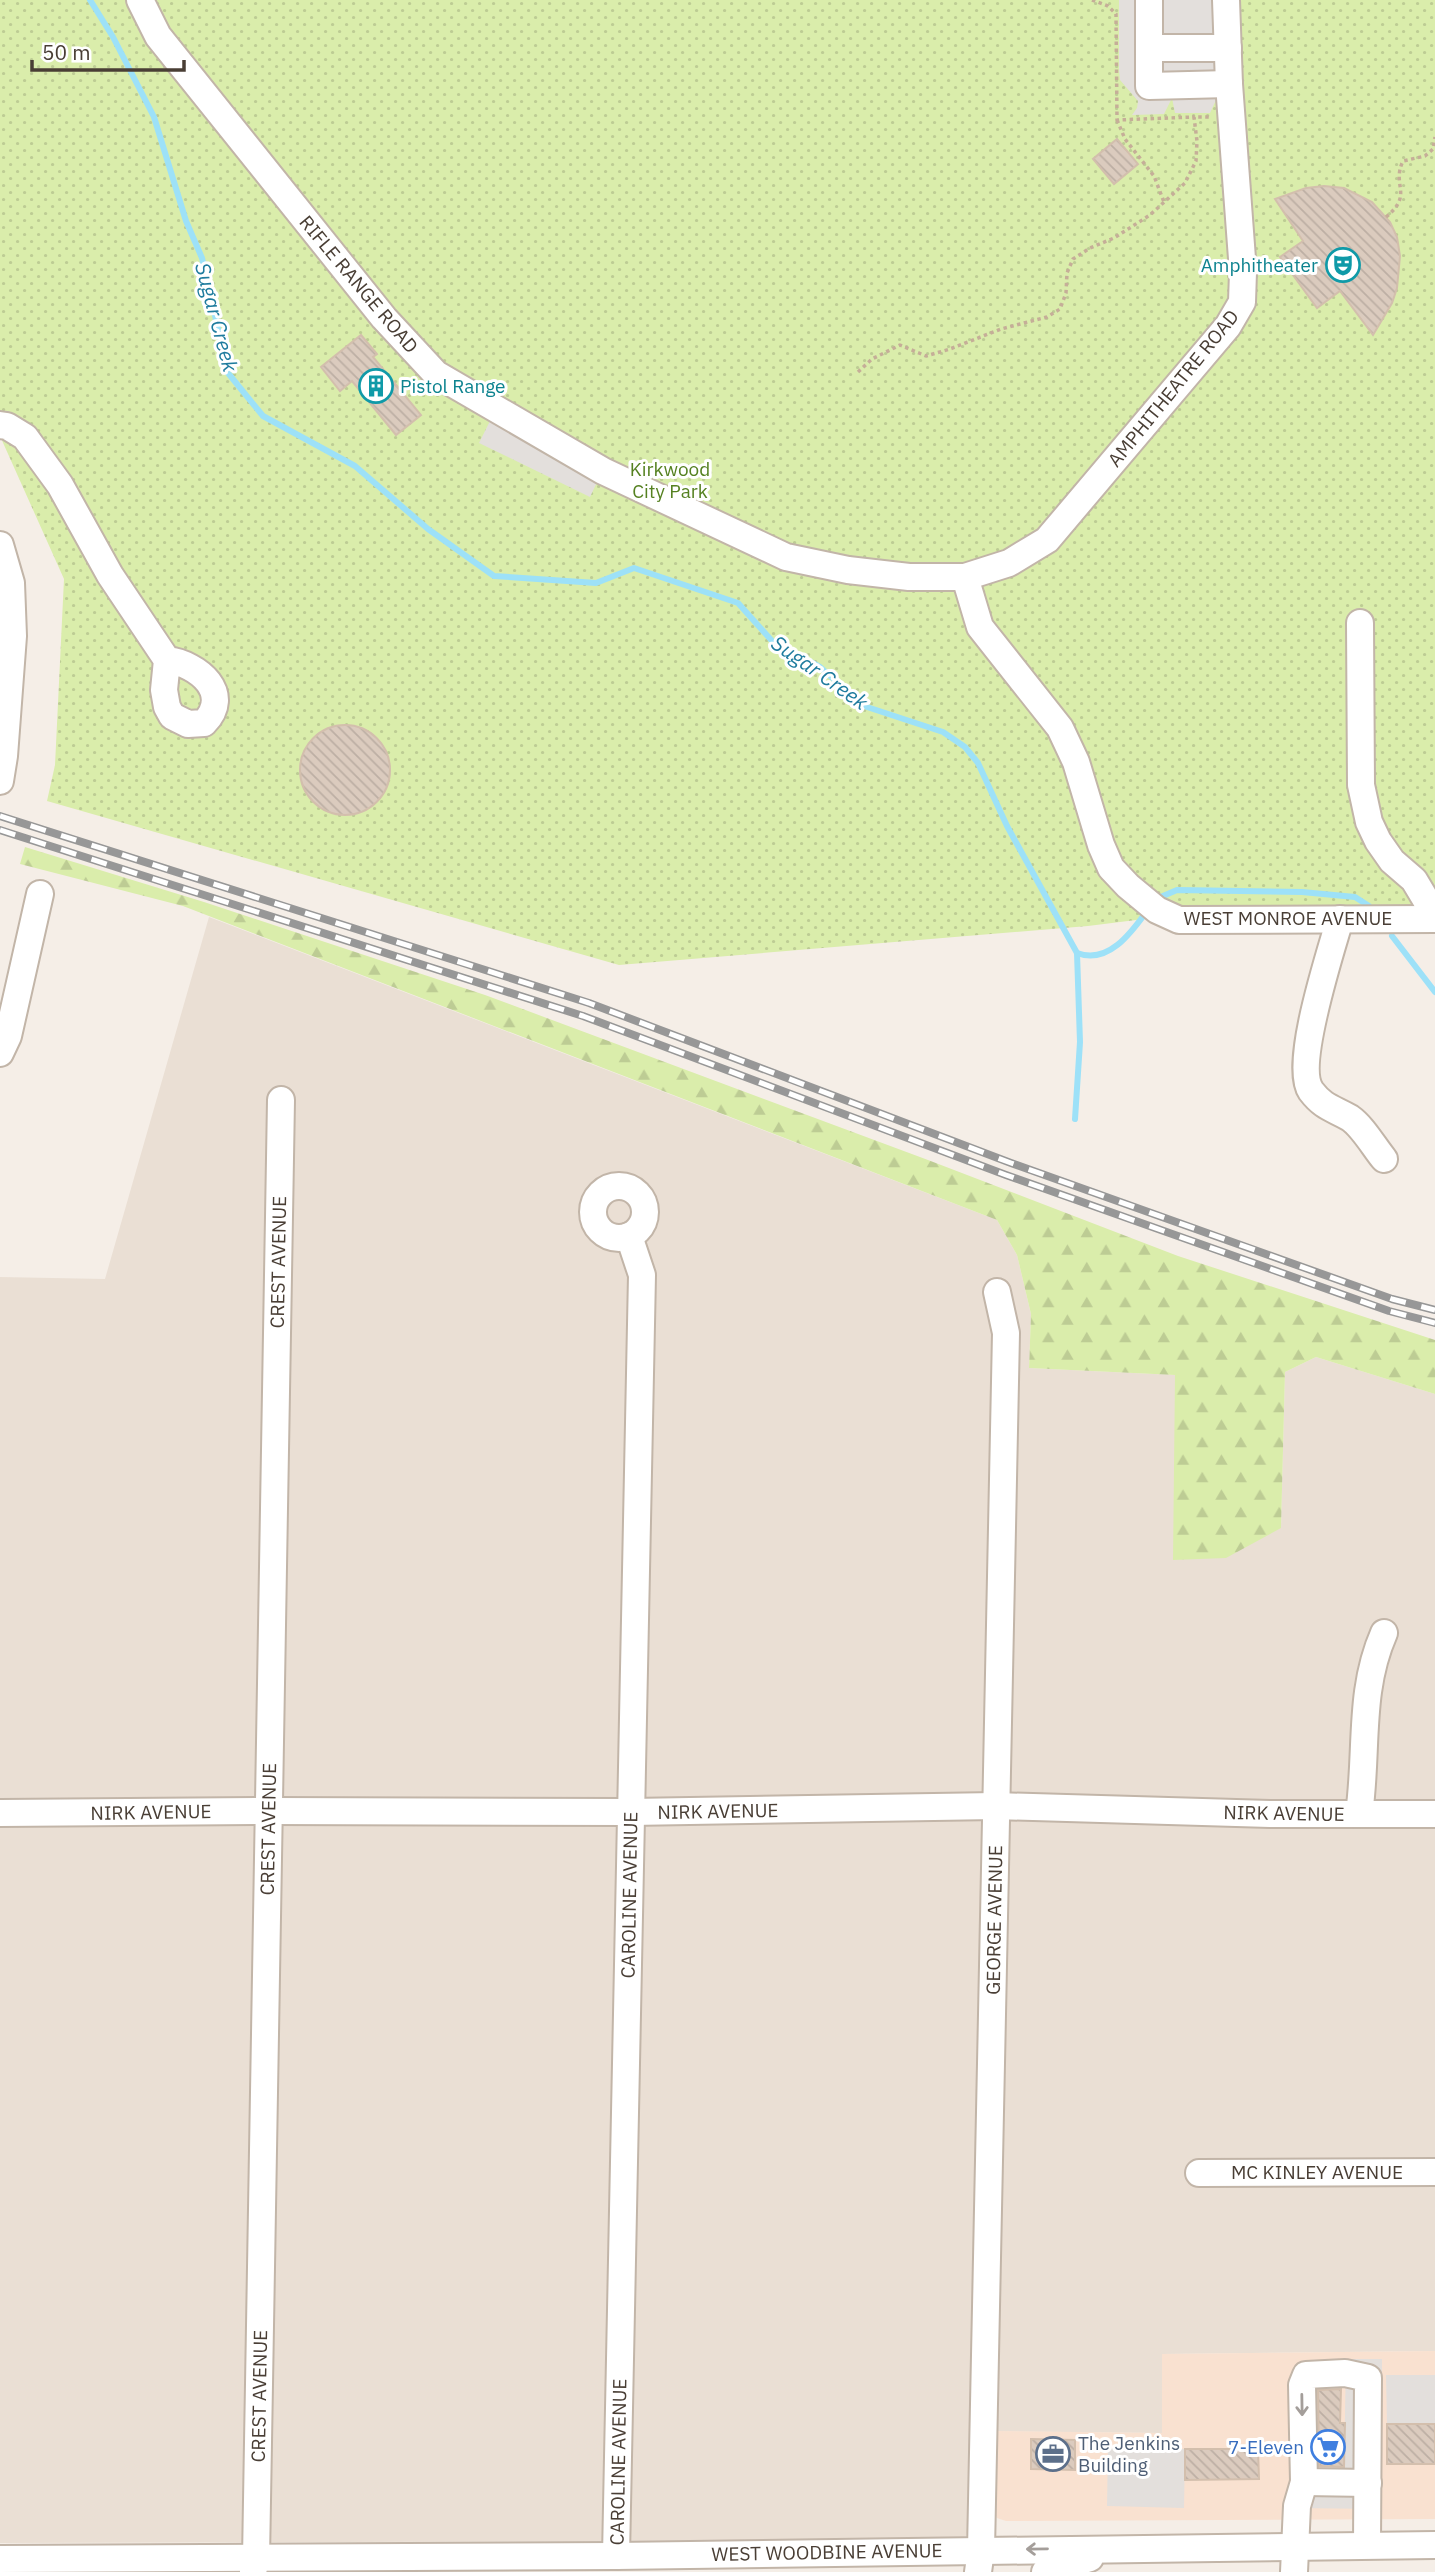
<svg xmlns="http://www.w3.org/2000/svg" width="1435" height="2572" font-family="'IBM Plex Sans',sans-serif">
	<defs>
		<pattern id="forest-firs" width="22" height="20" patternUnits="userSpaceOnUse" patternTransform="scale(1.75)"><rect width="22" height="20" fill="#daedab"/><path d="M5 1l3.5 6h-7zM16 11l3.5 6h-7z" fill="#bdcc94"/></pattern>
		<pattern id="park-dots" width="8" height="8" patternUnits="userSpaceOnUse" patternTransform="scale(1.75)"><rect width="8" height="8" fill="#daedab"/><path d="M2 2h.1M6 6h.1" fill="none" stroke="#bdcc94" stroke-width="1.8" stroke-linecap="round"/></pattern>
		<pattern id="building-back-hatch" width="6" height="6" patternUnits="userSpaceOnUse" patternTransform="scale(1.75)"><rect width="6" height="6" fill="#dbcbbe"/><path d="M-1 5l2 2M0 0l6 6M5-1l2 2" fill="none" stroke="#bdafa4"/></pattern>
	</defs>
	<rect width="100%" height="100%" fill="#f5eee7"/>
	<polygon fill="#eadfd4" points="209,917 997,1220 1017,1255 1031,1314 1029,1368 1175,1375 1281,1528 1285,1372 1316,1357 1435,1394 1435,1807 1170,1803 1170,1826 1435,1828 1435,2351 1163,2354 1163,2433 970,2431 968,2529 966,2536 957,2540 0,2543 0,1277 105,1279"/>
	<polygon fill="#f9e1d0" points="1435,2351 1435,2519 1006,2521 997,2518 993,2510 992,2431 1162,2433 1162,2354"/>
	<polygon fill="url(#forest-firs)" points="25,847 204,902 485,995 928,1160 1178,1256 1435,1340 1435,1394 1316,1357 1285,1372 1281,1528 1226,1558 1173,1560 1175,1375 1029,1368 1031,1314 1017,1255 997,1220 183,906 20,864"/>
	<polygon fill="url(#park-dots)" points="0,0 1435,0 1435,909 1192,913 1088,926 619,965 47,801 55,765 64,579 0,436"/>
	<g fill="#e3dfdc">
		<polygon points="1119,0 1216,0 1217,98 1210,113 1175,113 1172,98 1164,114 1132,115 1137,108 1138,101 1120,80 1119,70"/>
		<polygon points="498,405 608,459 590,497 479,443"/>
		<polygon points="1346,2359 1382,2359 1381,2509 1290,2508 1290,2471 1344,2471"/>
		<polygon points="1386,2375 1435,2375 1435,2424 1387,2424"/>
		<polygon points="1108,2448 1185,2449 1184,2508 1107,2506"/>
	</g>
	<g fill="none" stroke-linecap="round" stroke-linejoin="round">
		<g stroke="#9de1f8" stroke-width="6">
			<polyline points="90,0 113,37 154,117 186,221 202,258 228,373 263,416 355,466 428,529 494,576 596,583 634,568 738,603 773,642 820,667 864,706 943,732 965,747 978,763 1007,826 1077,953 1080,1042 1075,1119"/>
			<polyline points="1156,899 1177,890 1302,892 1355,897 1369,906"/>
			<polyline points="1392,936 1435,992"/>
			<path d="M1077 953C1108 965 1131 933 1147 911"/>
		</g>
	</g>
	<g fill="url(#building-back-hatch)" stroke="#d3bfad" stroke-width="2">
		<polygon points="1117,139 1138,164 1114,184 1093,159"/>
		<polygon points="1324,186 1344,188 1372,202 1390,222 1397,237 1400,256 1397,288 1392,303 1373,335 1340,291 1317,308 1280,257 1303,241 1275,199 1306,188"/>
		<polygon points="361,335 377,354 373,357 421,415 396,435 352,381 340,391 321,367"/>
		<circle cx="345" cy="770" r="45"/>
		<polygon points="1341,2389 1340,2423 1345,2423 1344,2467 1319,2466 1318,2390"/>
		<rect x="1387" y="2424" width="48" height="40"/>
		<polygon points="1031,2439 1075,2440 1075,2470 1031,2469"/>
		<polygon points="1185,2449 1258,2449 1259,2479 1185,2480"/>
	</g>
	<g fill="none" stroke-linecap="round" stroke-linejoin="round">
		<g stroke="#c2b5a8" stroke-width="30">
			<g id="minor">
				<polyline points="140,0 158,36 384,318 436,374 603,471 786,557 848,570 909,577 965,577 1009,563 1047,540 1228,326 1242,302 1243,272 1229,84 1226,0"/>
				<polyline points="1149,0 1149,86 1229,84"/>
				<polyline points="1149,48 1228,48"/>
				<path d="M0 425 7 426 25 437 60 485 110 575 167 660 164 690 167 707 172 716 188 724 204 723C233 694 199 664 167 660"/>
				<polyline points="0,545 11,583 13,636 4,756 0,781"/>
				<polyline points="965,577 980,627 1060,728 1076,762 1101,845 1111,868 1128,886 1157,910 1179,920 1435,919"/>
				<polyline points="1360,623 1361,785 1369,822 1378,841 1392,861 1414,880 1435,915"/>
				<path d="M1340 919C1331 951 1293 1065 1311 1091 1324 1108 1333 1108 1350 1118 1363 1127 1374 1147 1384 1159"/>
				<polyline points="0,1053 8,1036 40,894"/>
				<circle cx="619" cy="1212" r="26"/>
				<polyline points="0,1813 269,1811 631,1812 996,1806 1270,1814 1435,1814"/>
				<path d="M1359 1814C1368 1751 1358 1692 1384 1633"/>
				<polyline points="1199,2173 1435,2172"/>
				<polyline points="1304,2482 1368,2483"/>
				<polyline points="616,2556 642,1275 629,1236"/>
				<polyline points="0,2559 616,2556 1435,2545"/>
				<polyline points="253,2572 256,2559 281,1100"/>
				<polyline points="978,2572 981,2550 1006,1333 997,1292"/>
				<polyline points="1045,2572 1090,2558"/>
				<polyline points="1294,2572 1297,2506 1304,2482 1302,2385 1306,2375 1345,2373 1368,2378 1367,2545"/>
			</g>
		</g>
		<g stroke="#c5ae98" stroke-width="3.5" stroke-dasharray="3.5 3.5" stroke-linecap="butt">
			<polyline points="1092,0 1108,6 1116,14 1117,120 1194,117"/>
			<polyline points="1117,120 1125,139 1154,176 1164,202"/>
			<path d="M1386 217C1414 194 1391 186 1403 161L1425 156 1433 149 1435 137"/>
			<polyline points="858,372 872,359 900,345 926,356 950,349 1001,329 1047,317 1060,309 1066,293 1067,273 1073,259 1090,248 1114,238 1150,215 1185,183 1196,161 1197,141 1194,117 1209,117"/>
		</g>
		<use href="#minor" stroke="#fff" stroke-width="26"/>
		<g stroke="#979797" stroke-width="8">
			<g id="rail">
				<polyline points="0,816 589,1003 1011,1163 1392,1299 1435,1310"/>
				<polyline points="0,830 583,1016 1006,1175 1389,1311 1435,1323"/>
			</g>
		</g>
		<use href="#rail" stroke="#fff" stroke-width="5" stroke-dasharray="16" stroke-linecap="butt"/>
	</g>
	<defs><path id="oneway-shaft" d="M-6 0H5M1.5-3L5.5 0L1.5 3" fill="none" stroke-width="1.6" stroke-linecap="round" stroke-linejoin="round" transform="scale(1.75)"/></defs>
	<g stroke="#a49e9a">
		<use href="#oneway-shaft" transform="translate(1302 2405) rotate(89)"/>
		<use href="#oneway-shaft" transform="translate(1037 2549) rotate(179)"/>
	</g>
	<defs>
		<g id="theatre-ring" transform="scale(1.75)"><circle r="9.5" fill="#fff" stroke="#0f9aa8" stroke-width="1.5"/><path d="M-5-5.5Q0-4 5-5.5V0Q5 5 0 6Q-5 5-5 0ZM-3.3-2.5H-1v1.5H-3.3ZM1-2.5H3.3v1.5H1ZM-2.8 1Q0 5.5 2.8 1Z" fill="#0f9aa8"/></g>
		<g id="building-ring" transform="scale(1.75)"><circle r="9.5" fill="#fff" stroke="#0f9aa8" stroke-width="1.5"/><path d="M-4-6H4V6H1V3H-1V6H-4ZM-2.5-4.3h1.7v1.8h-1.7ZM.8-4.3h1.7v1.8H.8ZM-2.5-1h1.7V.8h-1.7ZM.8-1h1.7V.8H.8Z" fill="#0f9aa8"/></g>
		<g id="supermarket-ring" transform="scale(1.75)"><circle r="9.5" fill="#fff" stroke="#3f7fe0" stroke-width="1.5"/><path d="M-6-5.5h2.5l.6 2H6L4.5 2H-2.5L-4.4-4H-6ZM-1.5 3.2a1.3 1.3 0 1 0 .1 0ZM3 3.2a1.3 1.3 0 1 0 .1 0Z" fill="#3f7fe0"/></g>
		<g id="office-ring" transform="scale(1.75)"><circle r="9.5" fill="#fff" stroke="#5c6f8a" stroke-width="1.5"/><path d="M-6-3h4V-5.5h4V-3h4V5H-6ZM-1-4.5V-3h2v-1.5ZM-6 0V1H6V0Z" fill="#5c6f8a"/></g>
	</defs>
	<g fill-rule="evenodd">
		<use href="#theatre-ring" x="1343" y="265"/>
		<use href="#building-ring" x="376" y="386"/>
		<use href="#supermarket-ring" x="1328" y="2447"/>
		<use href="#office-ring" x="1053" y="2454"/>
	</g>
	<g text-anchor="middle" dominant-baseline="central" stroke-width="6" stroke-linejoin="round" paint-order="stroke">
		<g font-size="19" fill="#0d838f" stroke="#fff" text-anchor="end">
			<text x="1318" y="265">Amphitheater</text>
			<text x="400" y="386" text-anchor="start">Pistol Range</text>
		</g>
		<g font-size="19" fill="#493e35" stroke="#fff">
			<text transform="translate(359 284) rotate(50)">RIFLE RANGE ROAD</text>
			<text transform="translate(1173 388) rotate(-51)">AMPHITHEATRE ROAD</text>
			<text x="1288" y="918">WEST MONROE AVENUE</text>
			<text transform="translate(278 1262) rotate(-89)">CREST AVENUE</text>
			<text transform="translate(718 1811) rotate(-1)">NIRK AVENUE</text>
			<text transform="translate(151 1812) rotate(-1)">NIRK AVENUE</text>
			<text transform="translate(1284 1813) rotate(1)">NIRK AVENUE</text>
			<text transform="translate(268 1829) rotate(-89)">CREST AVENUE</text>
			<text transform="translate(629 1895) rotate(-89)">CAROLINE AVENUE</text>
			<text transform="translate(994 1920) rotate(-89)">GEORGE AVENUE</text>
			<text x="1317" y="2172">MC KINLEY AVENUE</text>
			<text transform="translate(259 2396) rotate(-89)">CREST AVENUE</text>
			<text transform="translate(618 2462) rotate(-89)">CAROLINE AVENUE</text>
			<text transform="translate(827 2552) rotate(-1)">WEST WOODBINE AVENUE</text>
		</g>
		<g font-size="19" fill="#558121" stroke="#fff">
			<text x="670" y="469">Kirkwood<tspan x="670" dy="22">City Park</tspan></text>
		</g>
		<g font-size="19" fill="#4e5e75" stroke="#fff" text-anchor="start">
			<text x="1078" y="2443">The Jenkins<tspan x="1078" dy="22">Building</tspan></text>
		</g>
		<g font-size="19" fill="#366cbe" stroke="#fff" text-anchor="end">
			<text x="1304" y="2447">7-Eleven</text>
		</g>
		<g font-size="21" font-style="italic" fill="#1f7c9e" stroke="#fff">
			<text transform="translate(217 317) rotate(75)">Sugar Creek</text>
			<text transform="translate(820 672) rotate(35)">Sugar Creek</text>
		</g>
	</g>
	<path d="M32 60v10h152v-10" fill="none" stroke="#493e35" stroke-width="3.5"/>
	<text x="42" y="60" font-size="21" fill="#493e35" stroke="#ffffff" stroke-width="5" paint-order="stroke">50 m</text>
</svg>
